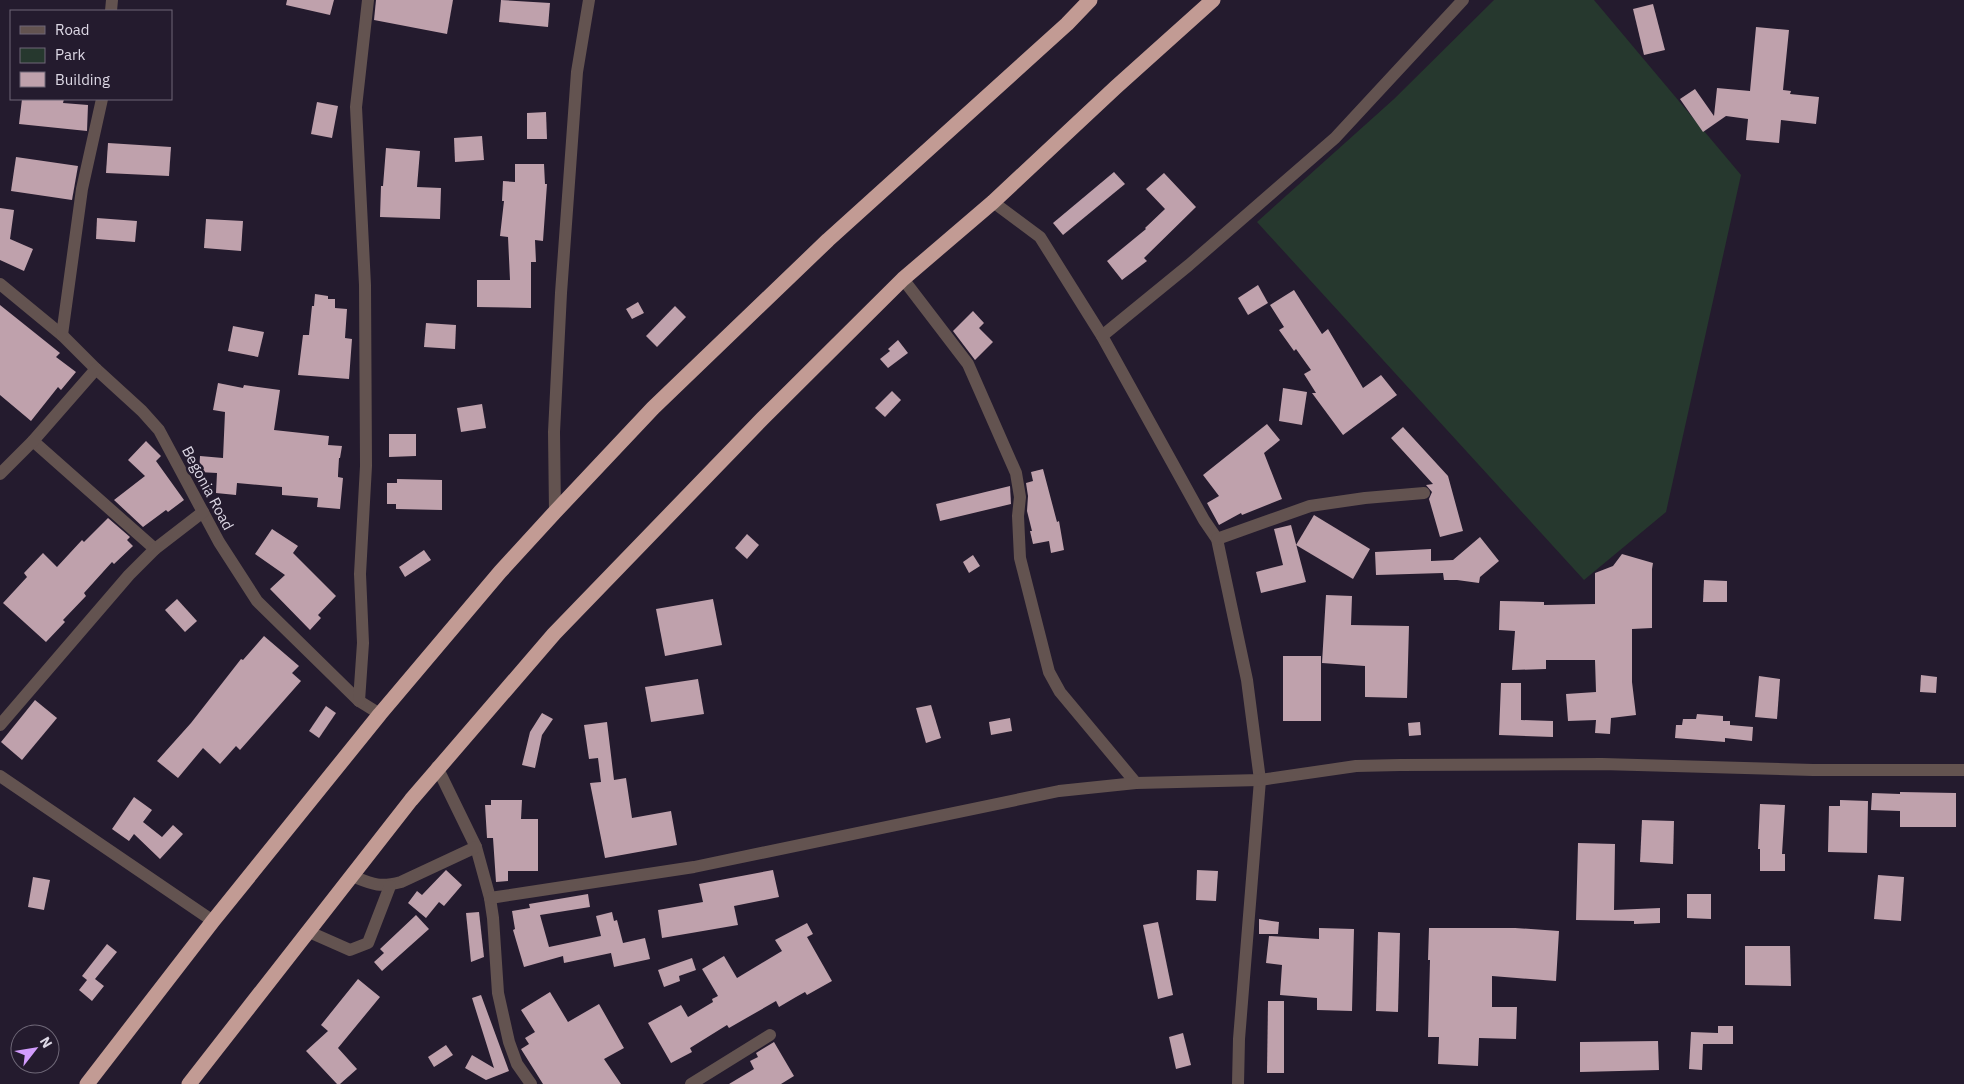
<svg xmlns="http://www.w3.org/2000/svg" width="1964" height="1084" font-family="'IBM Plex Sans',sans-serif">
	<rect width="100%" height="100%" fill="#241b2e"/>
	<polygon fill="#26382e" points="1494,0 1594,0 1741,175 1666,512 1584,580 1257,222 1394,99"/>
	<g fill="#bfa1ac">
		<polygon points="287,0 334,0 330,15 286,5"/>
		<polygon points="376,0 453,0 447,34 374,20"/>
		<polygon points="501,0 550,3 548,27 499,22"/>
		<polygon points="1653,4 1665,50 1644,55 1633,9"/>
		<polygon points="1756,27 1789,30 1783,90 1791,91 1790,94 1819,97 1816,124 1781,120 1779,143 1746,140 1748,119 1726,116 1703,132 1680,99 1695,89 1714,116 1717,88 1750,91"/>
		<polygon points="22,99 64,99 63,103 88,105 87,131 19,124"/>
		<polygon points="317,102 338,106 332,138 311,134"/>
		<polygon points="546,112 547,139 527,139 527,113"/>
		<polygon points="482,136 484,160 455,162 454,138"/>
		<polygon points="108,143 171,147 169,176 106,173"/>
		<polygon points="386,148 420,151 417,187 441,188 440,219 380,217 381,186 383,186"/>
		<polygon points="16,157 78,166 72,200 11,191"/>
		<polygon points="515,164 544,164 545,184 547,184 543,241 535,240 536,262 531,262 531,308 477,307 477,280 510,280 508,237 500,236 504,201 502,201 503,181 515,182"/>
		<polygon points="1114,172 1125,184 1063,235 1053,223"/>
		<polygon points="1164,173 1196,207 1144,258 1147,261 1122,280 1107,261 1146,229 1145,228 1165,209 1146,189"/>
		<polygon points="0,208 14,210 10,239 33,249 24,271 0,260"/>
		<polygon points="97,218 137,221 135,242 96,239"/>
		<polygon points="206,219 243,221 241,251 204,248"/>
		<polygon points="1258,285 1268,303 1248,315 1238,298"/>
		<polygon points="1294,290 1322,334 1328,329 1363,388 1381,375 1397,395 1343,435 1312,393 1316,393 1304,374 1311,370 1296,349 1294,351 1279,330 1284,327 1270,305"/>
		<polygon points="315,294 328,296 328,299 335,299 335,308 347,309 345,338 352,339 349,379 298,375 303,335 309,335 312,306 314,306"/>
		<polygon points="638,302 644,313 632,319 626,309"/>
		<polygon points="0,305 60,353 56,357 76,372 61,390 58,387 31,421 0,395"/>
		<polygon points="675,306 686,317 657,347 646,336"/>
		<polygon points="973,311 984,323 979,328 993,342 975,360 953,331"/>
		<polygon points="426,323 456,325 455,349 424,347"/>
		<polygon points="233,326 264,332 258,357 228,351"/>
		<polygon points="898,340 908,353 888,368 880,359 890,351 888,349"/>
		<polygon points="218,383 243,388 244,385 280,390 274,430 329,436 328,445 342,446 340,458 339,458 338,475 338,477 343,478 340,509 317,507 318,498 282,495 282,487 237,483 236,495 216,493 217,473 199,472 200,456 223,458 225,412 213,410"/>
		<polygon points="1283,388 1307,392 1302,425 1279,421"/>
		<polygon points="892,391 901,400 885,417 875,408"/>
		<polygon points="482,404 486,428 461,432 457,408"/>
		<polygon points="1267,424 1280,440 1264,453 1282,499 1242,515 1241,513 1219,525 1207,503 1219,496 1203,475"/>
		<polygon points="1403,427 1448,476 1463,531 1440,537 1429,499 1432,492 1426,485 1433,484 1391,438"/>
		<polygon points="389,434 416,434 416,456 389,457"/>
		<polygon points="146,441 161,456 156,461 184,500 168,512 166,510 143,527 114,500 145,476 128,460"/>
		<polygon points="1043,469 1057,522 1059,521 1064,550 1051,553 1049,541 1033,544 1030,531 1032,531 1027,511 1028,496 1026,483 1033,481 1031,472"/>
		<polygon points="397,479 442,480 442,510 396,509 396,504 387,504 387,483 397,483"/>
		<polygon points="1010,486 1011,504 940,521 936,504"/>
		<polygon points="1314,515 1370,549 1353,579 1296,545"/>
		<polygon points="108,518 130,537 127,540 133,546 114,564 112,562 84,593 86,596 63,620 65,622 46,642 3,603 27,577 24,573 43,553 57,567 82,540 84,542"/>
		<polygon points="1291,525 1306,582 1261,593 1256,572 1283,565 1274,529"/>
		<polygon points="272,529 298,546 293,553 336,596 318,615 321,618 310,630 270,589 285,575 255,554"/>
		<polygon points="747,534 759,545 747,559 735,548"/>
		<polygon points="1480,537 1499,561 1480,577 1479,583 1457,580 1444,580 1443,573 1376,575 1375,552 1431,549 1431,561 1453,560"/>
		<polygon points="424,550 431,560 405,577 399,567"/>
		<polygon points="1622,554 1653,563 1652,569 1652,628 1632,629 1632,682 1636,715 1611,718 1610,734 1595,733 1596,720 1568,721 1566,694 1596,692 1595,660 1546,660 1546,669 1512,670 1515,631 1499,630 1500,601 1544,602 1544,605 1595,604 1595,573 1613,566"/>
		<polygon points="973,555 980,566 969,573 963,562"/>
		<polygon points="1704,580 1727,581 1727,602 1703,602"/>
		<polygon points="1326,595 1352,596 1351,625 1409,626 1407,698 1365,697 1365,666 1322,663"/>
		<polygon points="177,599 197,621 185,632 165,610"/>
		<polygon points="713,599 722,645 665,656 656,609"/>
		<polygon points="264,636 299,666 292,673 301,681 240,750 236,746 220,764 203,748 178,778 157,761 191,723 241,659 243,660"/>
		<rect x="1283" y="656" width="38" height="65"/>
		<polygon points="1921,675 1937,677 1936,693 1920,692"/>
		<polygon points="1759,676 1780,679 1777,719 1755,717"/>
		<polygon points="698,679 704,714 651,722 645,687"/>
		<polygon points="1501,683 1521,683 1521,720 1553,721 1553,737 1499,735"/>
		<polygon points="35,700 57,718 22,760 1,742"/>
		<polygon points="931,705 941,738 926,743 916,708"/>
		<polygon points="326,706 336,713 319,738 309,731"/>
		<polygon points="542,713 553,719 542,735 535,768 522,765 530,732"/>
		<polygon points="1697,714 1723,716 1723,721 1730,721 1730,725 1753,727 1752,741 1725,738 1725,742 1675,738 1676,725 1682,725 1683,719 1696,719"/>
		<polygon points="1010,718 1012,731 991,735 989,722"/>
		<polygon points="607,722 614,780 626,778 632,818 671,811 677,845 605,858 590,783 601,782 598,758 589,759 584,725"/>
		<polygon points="1420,722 1421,735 1409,736 1408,723"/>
		<polygon points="1900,792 1956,793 1956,827 1900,827 1900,811 1871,810 1872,793 1900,794"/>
		<polygon points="134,797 152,810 143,822 162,837 173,825 183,834 160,859 134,834 129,841 112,829"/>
		<polygon points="491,800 522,800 521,819 538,819 538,871 508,871 508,881 496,882 493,838 487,838 485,805 491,805"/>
		<polygon points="1840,800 1868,801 1867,853 1828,852 1829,806 1840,806"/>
		<polygon points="1760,804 1785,805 1782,854 1785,854 1785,871 1760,871 1760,849 1758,849"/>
		<polygon points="1642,820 1674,821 1673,864 1640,862"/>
		<polygon points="1578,843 1615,844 1614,910 1660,908 1660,923 1634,924 1634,921 1576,920"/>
		<polygon points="446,870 462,885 444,906 439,902 426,918 408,903 417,891 422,895"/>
		<polygon points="773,870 779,897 734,906 738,925 662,938 658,910 703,902 699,884"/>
		<polygon points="1197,870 1218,871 1216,901 1196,900"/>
		<polygon points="1878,875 1904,877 1901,921 1874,919"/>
		<polygon points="33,877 50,880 44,910 28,907"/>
		<polygon points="588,894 590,907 540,915 549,947 601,936 596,916 612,912 614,921 617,920 623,943 645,938 650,959 614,967 611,953 564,963 563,956 524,967 513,930 515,929 512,911 530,908 529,904"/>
		<polygon points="1687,894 1711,894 1711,919 1687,918"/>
		<polygon points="479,912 484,957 471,962 466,913"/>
		<polygon points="416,915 429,929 382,971 374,962 384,953 380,949"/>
		<polygon points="1259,919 1279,922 1278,934 1259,934"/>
		<polygon points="1158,922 1173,995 1158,999 1143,925"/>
		<polygon points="807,923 813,934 807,937 832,981 807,995 805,992 796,997 779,1007 776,1001 729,1028 727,1025 690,1048 692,1052 671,1063 648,1023 681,1005 688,1017 713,1002 712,999 718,996 702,969 724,956 737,978 782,951 775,940"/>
		<polygon points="1319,928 1354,929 1352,1011 1317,1010 1317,998 1280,995 1282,965 1266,963 1269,936 1319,939"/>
		<polygon points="1429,928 1515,928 1559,931 1556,981 1492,976 1492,1007 1517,1007 1516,1039 1479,1038 1478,1066 1438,1064 1439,1037 1428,1037 1430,960 1428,960"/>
		<polygon points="1378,932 1400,933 1398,1012 1376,1011"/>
		<polygon points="107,944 117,952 95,979 104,986 92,1001 79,990 87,980 82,976"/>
		<polygon points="1745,946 1790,946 1791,986 1745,985"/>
		<polygon points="692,958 696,970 679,976 680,981 664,987 658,970"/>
		<polygon points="358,979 380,997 338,1048 357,1069 340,1084 337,1084 306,1051 328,1031 321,1025"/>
		<polygon points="550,992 568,1022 599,1004 624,1048 604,1059 621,1084 543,1084 521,1049 529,1044 525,1038 535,1032 521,1010"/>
		<polygon points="481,995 509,1071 486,1080 465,1068 472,1055 494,1068 472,998"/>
		<polygon points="1268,1001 1284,1001 1284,1073 1267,1073"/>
		<polygon points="1718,1026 1733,1026 1733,1044 1703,1044 1702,1070 1689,1069 1691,1032 1718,1033"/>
		<polygon points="1183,1033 1191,1065 1176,1069 1169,1037"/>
		<polygon points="1658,1041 1659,1070 1580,1072 1580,1042"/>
		<polygon points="774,1042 794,1076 781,1084 729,1084 754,1069 750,1061 758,1057 756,1053"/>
		<polygon points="446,1045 453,1055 434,1067 428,1057"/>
	</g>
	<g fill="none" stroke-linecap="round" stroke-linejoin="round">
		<g stroke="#635350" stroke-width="12">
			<polyline points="111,11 112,0"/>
			<polyline points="993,202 1040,237 1102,336 1204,520 1217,539 1247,680 1260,780 1239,1039 1238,1084"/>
			<polyline points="903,279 968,364 1016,473 1020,497 1018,516 1020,558 1049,672 1060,692 1136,783"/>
			<polyline points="0,284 62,335 96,369 142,411 159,430 219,542 257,601 359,701 380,714"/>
			<polyline points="62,335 82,189 102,99"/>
			<polyline points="1102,336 1189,265 1335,138 1463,0"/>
			<polyline points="33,441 155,549"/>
			<polyline points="0,474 33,441 96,369"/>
			<polyline points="555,512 554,432 561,293 577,72 589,0"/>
			<polyline points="1217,539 1310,506 1365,498 1424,493"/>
			<polyline points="359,701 363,643 360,574 366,466 365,285 356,107 368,0"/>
			<polyline points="0,725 129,575 155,549 203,512"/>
			<polyline points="437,767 476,847 490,898 493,918 498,993 509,1042 517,1064 531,1084"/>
			<polyline points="0,776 213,921"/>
			<path d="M352 876C372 884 379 888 401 882L476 847"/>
			<polyline points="490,898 694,867 1059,791 1136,783 1260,780 1356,766 1400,765 1602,764 1813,770 1964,770"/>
			<polyline points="307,931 350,950 368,943 390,886"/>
			<polyline points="691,1084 770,1035"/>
		</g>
		<g stroke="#c29b94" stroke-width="15">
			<polyline points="87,1084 213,921 380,714 500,572 555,512 653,408 828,240 1067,24 1090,0"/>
			<polyline points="189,1084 411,800 554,634 763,418 903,279 993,202 1116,87 1213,0"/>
		</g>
	</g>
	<g text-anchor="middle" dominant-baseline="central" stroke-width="5" stroke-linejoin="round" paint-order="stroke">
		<g font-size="15" fill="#ddd8e5" stroke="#241b2e">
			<text transform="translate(208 488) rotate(62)">Begonia Road</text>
		</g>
	</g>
	<rect x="10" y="10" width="162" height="90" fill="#241b2e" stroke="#6e6777"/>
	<rect x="20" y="26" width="25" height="8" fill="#635350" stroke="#6e6777"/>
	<text x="55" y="35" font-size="15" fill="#ddd8e5">Road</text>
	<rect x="20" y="48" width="25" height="15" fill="#26382e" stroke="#6e6777"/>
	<text x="55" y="60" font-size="15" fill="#ddd8e5">Park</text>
	<rect x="20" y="72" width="25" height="15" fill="#bfa1ac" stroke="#6e6777"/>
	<text x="55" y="85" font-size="15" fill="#ddd8e5">Building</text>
	<g transform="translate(35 1049) rotate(59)"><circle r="24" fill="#241b2e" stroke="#6e6777"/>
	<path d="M0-4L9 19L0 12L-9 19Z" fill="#d29cfd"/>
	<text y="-8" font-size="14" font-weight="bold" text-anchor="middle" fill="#ddd8e5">N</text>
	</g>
</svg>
